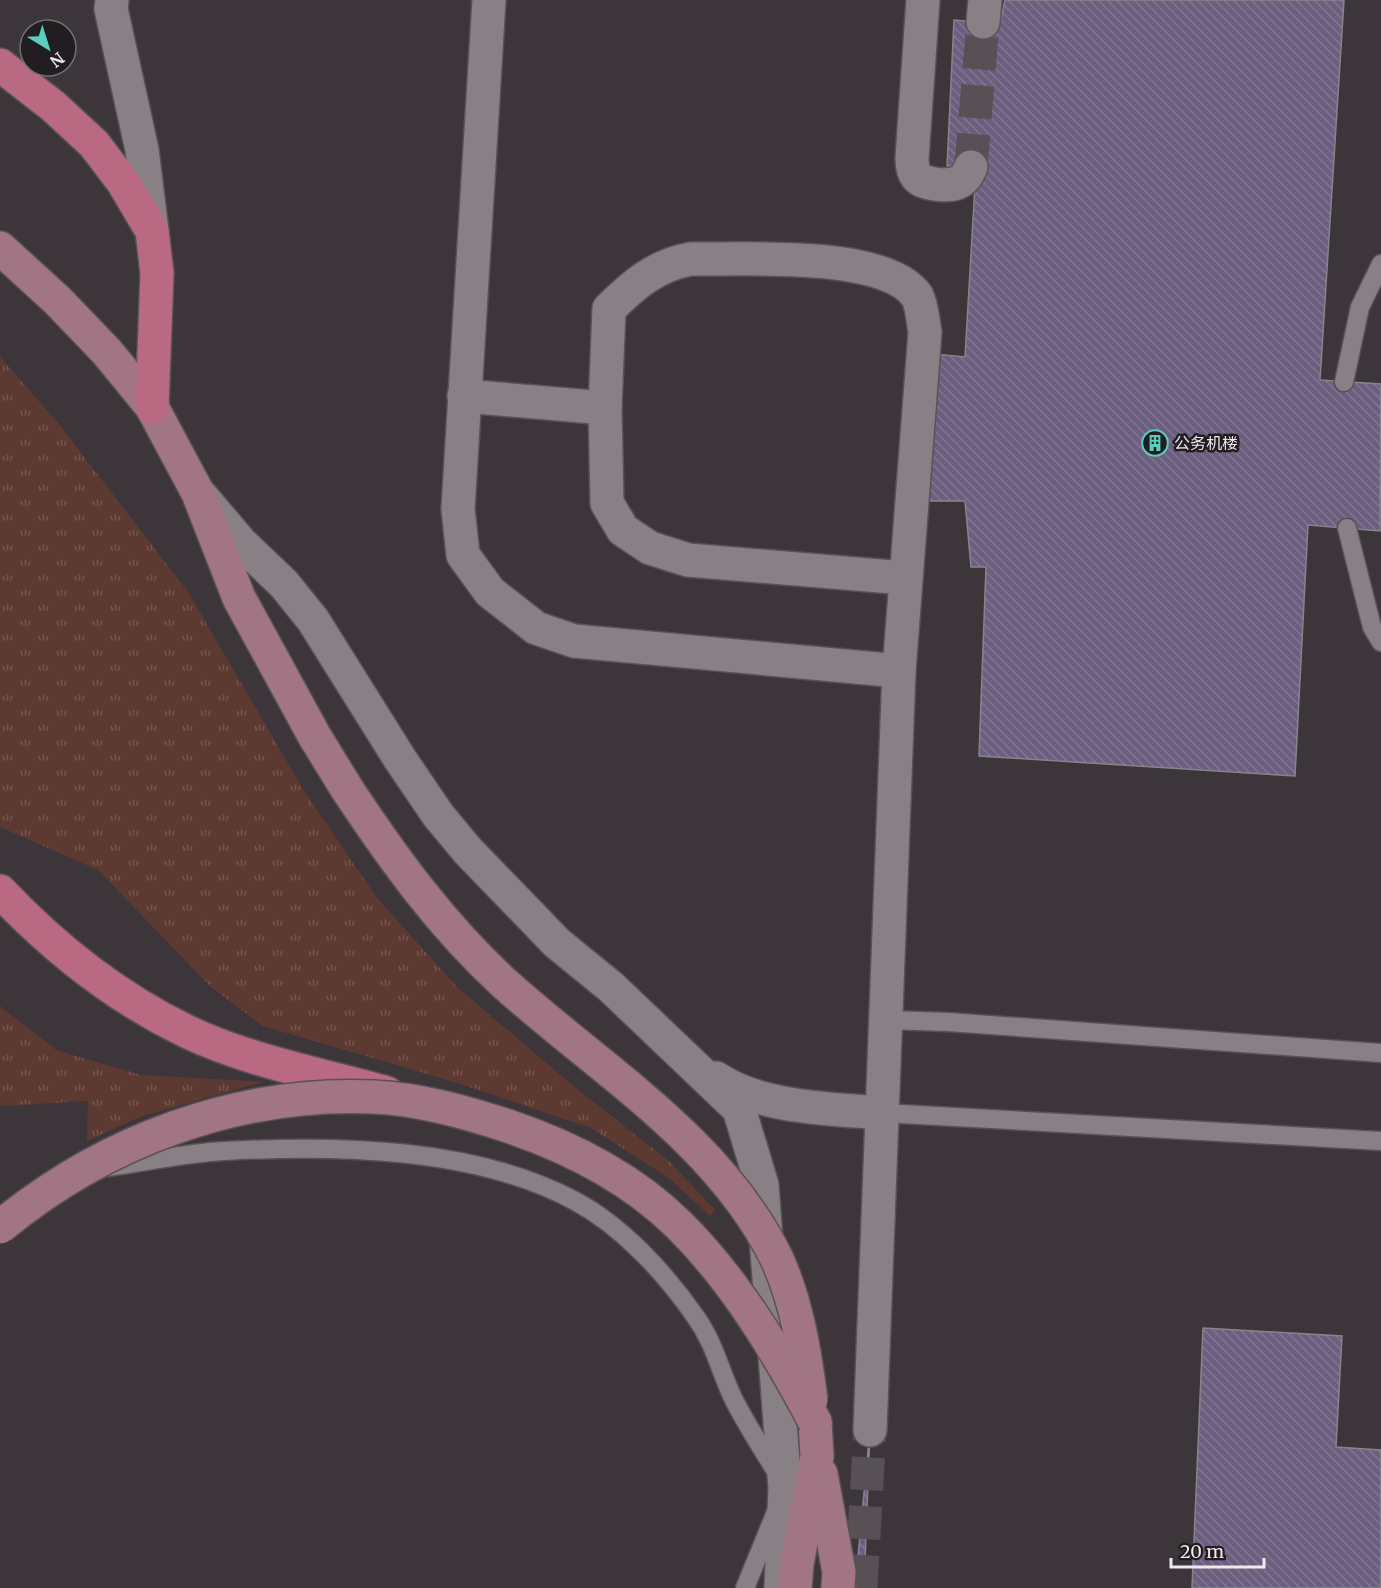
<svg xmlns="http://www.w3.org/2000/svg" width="1381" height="1588" font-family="Merriweather,'Noto Sans SC',serif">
	<defs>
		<pattern id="grass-tufts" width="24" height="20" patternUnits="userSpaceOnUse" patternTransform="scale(1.5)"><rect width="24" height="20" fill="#5d3a31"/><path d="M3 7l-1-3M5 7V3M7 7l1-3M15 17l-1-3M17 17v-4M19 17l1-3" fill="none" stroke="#75564f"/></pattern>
		<pattern id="building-back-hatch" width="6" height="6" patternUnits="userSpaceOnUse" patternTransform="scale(1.5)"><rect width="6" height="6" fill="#6c5e7f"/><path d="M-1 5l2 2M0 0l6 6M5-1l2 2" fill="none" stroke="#817591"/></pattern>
	</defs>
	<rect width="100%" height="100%" fill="#3c353a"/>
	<g fill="url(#grass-tufts)">
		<polygon points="0,357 59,424 188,592 306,794 377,898 458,988 571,1084 671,1163 715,1210 710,1216 669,1178 591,1128 458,1083 263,1026 211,987 98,870 0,827"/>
		<polygon points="0,1006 56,1050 141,1075 263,1082 143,1116 87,1141 88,1101 0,1106"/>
	</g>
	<g fill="url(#building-back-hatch)" stroke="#88848e" stroke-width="1.5">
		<polygon points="1005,0 1344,0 1320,380 1381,384 1380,531 1308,525 1295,776 979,756 986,567 971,567 965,501 925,501 935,354 965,357 976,168 947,166 954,20 1000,24"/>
		<polygon points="1203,1328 1342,1336 1336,1447 1381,1450 1381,1588 1192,1588"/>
		<polygon points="870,1430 864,1588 855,1588"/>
	</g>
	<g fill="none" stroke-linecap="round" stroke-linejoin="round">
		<g stroke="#575055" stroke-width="33" stroke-dasharray="33 16" stroke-linecap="butt">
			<polyline points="971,167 983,22"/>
			<polyline points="861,1588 870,1430"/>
		</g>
		<g stroke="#585156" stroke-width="21">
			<g id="lane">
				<polyline points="1344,382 1360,307 1381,264"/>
				<polyline points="1347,528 1372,627 1381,642"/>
				<polyline points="887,1020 948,1022 1381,1053"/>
				<polyline points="883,1113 1381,1141"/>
				<path d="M108 1167C146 1162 186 1153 224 1151 336 1145 475 1147 575 1201 622 1226 665 1273 695 1316 716 1345 720 1373 735 1402 748 1427 764 1452 779 1476"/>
				<polyline points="745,1588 776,1512"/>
			</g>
		</g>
		<g stroke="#585156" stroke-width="36">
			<g id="street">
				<polyline points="112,0 111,9 142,150 152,231"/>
				<polyline points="489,0 458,509 463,555 490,592 536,628 574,641 899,671"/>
				<path d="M923 0 912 158C912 164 913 172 917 177 924 185 950 187 959 182 966 179 968 173 971 167"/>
				<polyline points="983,22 985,0"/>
				<polyline points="464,396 605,408"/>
				<polyline points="201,496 241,543 284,584 313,620 400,759 438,815 468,851 557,943 611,987 739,1109 762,1185 785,1488 781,1588"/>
				<path d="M716 1078C760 1108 831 1109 883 1113"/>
				<path d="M870 1430 899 671 925 332C923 322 922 305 917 296 885 250 743 260 691 259 656 265 633 285 609 309L605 408 607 503 623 530 650 548 688 560 904 578"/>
			</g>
		</g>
		<g stroke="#585156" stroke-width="36">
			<g id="secondary">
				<polyline points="0,248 57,300 107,352 152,407 198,493 239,598 315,737 347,789"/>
				<polyline points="821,1474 839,1572 838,1588"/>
				<polyline points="795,1588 797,1564 817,1456 815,1422"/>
			</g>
		</g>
		<g stroke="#585156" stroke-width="36">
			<g id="primary">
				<polyline points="0,65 53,106 94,144 123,182 152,231 157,273 152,407"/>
				<path d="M0 891C53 947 116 997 186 1031 245 1060 324 1075 387 1093"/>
			</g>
		</g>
		<use href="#lane" stroke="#898086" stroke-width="18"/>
		<use href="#street" stroke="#898086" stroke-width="33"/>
		<use href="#secondary" stroke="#a17583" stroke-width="33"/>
		<use href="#primary" stroke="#b96981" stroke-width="33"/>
		<g stroke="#585156" stroke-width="36" stroke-linecap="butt">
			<g id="secondary-bridge">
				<path d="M347 789C394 860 442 926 504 983 599 1069 719 1140 777 1259 797 1303 805 1353 811 1400"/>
				<path d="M0 1227C104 1141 238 1091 374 1097 419 1099 465 1112 508 1126 570 1147 631 1178 678 1224 735 1280 778 1352 815 1422"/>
			</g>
		</g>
		<use href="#secondary-bridge" stroke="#a17583" stroke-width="33"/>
	</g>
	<defs>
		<g id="building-ring" transform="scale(1.35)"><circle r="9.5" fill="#211d20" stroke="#5acebd" stroke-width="1.5"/><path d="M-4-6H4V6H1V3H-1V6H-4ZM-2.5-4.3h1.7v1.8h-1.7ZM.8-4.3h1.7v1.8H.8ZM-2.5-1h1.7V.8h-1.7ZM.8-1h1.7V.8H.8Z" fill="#5acebd"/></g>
	</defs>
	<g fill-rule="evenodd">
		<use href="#building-ring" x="1155" y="443"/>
	</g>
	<g text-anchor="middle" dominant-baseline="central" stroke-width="5" stroke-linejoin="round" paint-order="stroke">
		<g font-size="16" fill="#eee9ed" stroke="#211d20" text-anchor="start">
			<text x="1174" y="443">公务机楼</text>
		</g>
	</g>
	<g transform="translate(48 48) rotate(142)"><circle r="28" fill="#211d20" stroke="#736f72" stroke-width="1.5"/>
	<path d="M0-4.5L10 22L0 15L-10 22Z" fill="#5acebd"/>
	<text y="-9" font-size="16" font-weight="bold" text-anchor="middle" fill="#eee9ed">N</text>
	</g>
	<path d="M1171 1558v9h93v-9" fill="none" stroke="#eee9ed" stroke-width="3"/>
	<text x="1180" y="1558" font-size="18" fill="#eee9ed" stroke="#211d20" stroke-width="4.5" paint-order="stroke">20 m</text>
</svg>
